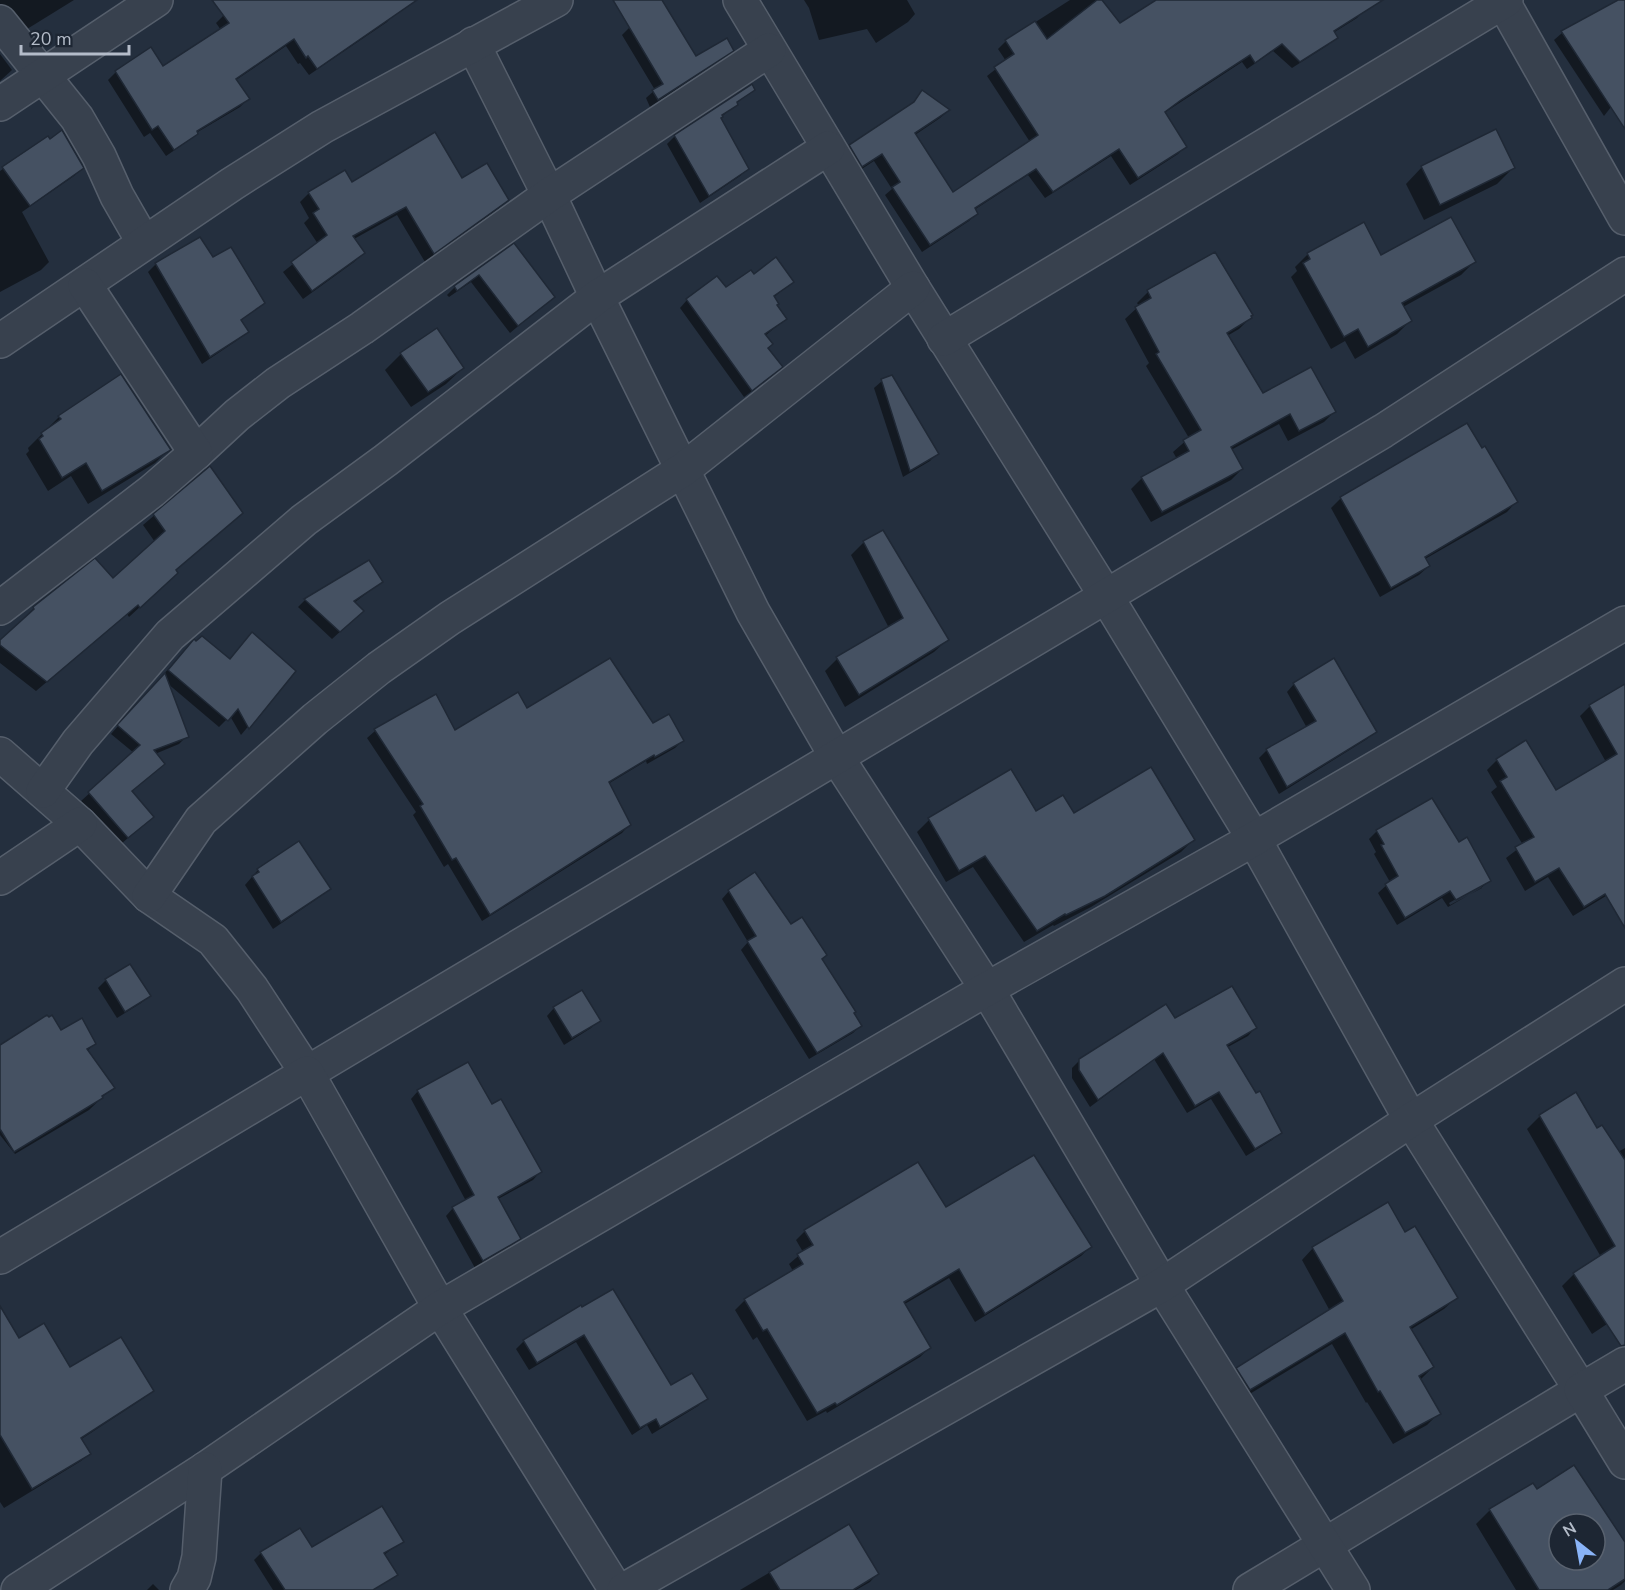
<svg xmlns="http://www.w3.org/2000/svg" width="1625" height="1590" font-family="'Nunito Sans',sans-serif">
	<rect width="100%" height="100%" fill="#242f3e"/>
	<g fill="#0007" fill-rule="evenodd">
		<polygon points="0,0 74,0 19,34 0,13"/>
		<polygon points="247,0 384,0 394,14 387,22 309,75 300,63 298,64 286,46 236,80 248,99 240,107 196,133 188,141 166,156 150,133 144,137 108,80 116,72 151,50 162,68 221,30 216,23 223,16"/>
		<polygon points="804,0 907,0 915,14 908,22 876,43 867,29 819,40 809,8"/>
		<polygon points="1070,0 1101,0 1119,25 1188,0 1357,0 1364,10 1357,18 1333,33 1336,37 1328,45 1292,68 1273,51 1247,69 1242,62 1164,113 1185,146 1178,154 1130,185 1111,156 1045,198 1028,175 974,210 976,214 969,221 922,252 885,195 892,189 874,161 854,174 842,153 850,146 910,106 922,92 948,111 940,118 915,135 953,194 1030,142 987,76 1006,61 998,49 1006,41"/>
		<polygon points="1621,0 1625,0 1625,89 1604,116 1554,40 1562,33"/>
		<polygon points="630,27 695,58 732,51 724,58 650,107 646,98 655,90 622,35"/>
		<polygon points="0,54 12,70 0,81"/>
		<polygon points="753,89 719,119 747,169 740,176 700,203 667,144 675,136"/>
		<polygon points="48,138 82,168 74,176 22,212 49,262 41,270 0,292 0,171"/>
		<polygon points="1422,167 1513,168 1497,184 1424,220 1406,184"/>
		<polygon points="461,180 507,200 498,209 425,262 397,215 354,239 364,253 354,262 303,299 283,272 318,244 304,223 309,218 300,202 309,193 352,184"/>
		<polygon points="514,245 553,297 510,333 471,282 449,297 447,295 455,287"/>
		<polygon points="1308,254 1474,262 1461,275 1403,307 1410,321 1397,334 1355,359 1345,341 1331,349 1291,277 1297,271 1295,267"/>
		<polygon points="212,260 263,303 240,321 247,331 239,339 202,364 148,272 156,264"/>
		<polygon points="753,276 792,282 773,298 775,306 785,319 765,336 773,375 744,397 680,308 687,300 725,289"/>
		<polygon points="1148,292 1250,318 1239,329 1227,336 1262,395 1335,411 1324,422 1288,441 1279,424 1231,450 1242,469 1231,480 1151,522 1131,489 1142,478 1177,459 1173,452 1189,438 1146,366 1149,363 1125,319 1139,306 1137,303"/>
		<polygon points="401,354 463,368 446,384 411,407 385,370"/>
		<polygon points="882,381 937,453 930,461 903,477 874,388"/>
		<polygon points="59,417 169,449 155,463 88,504 71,476 48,491 26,454 29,451 28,448"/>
		<polygon points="1467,425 1516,502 1507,512 1425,559 1429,566 1419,575 1380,597 1331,508 1341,498"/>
		<polygon points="210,468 175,571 166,583 129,617 127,614 36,691 0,663 0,643 25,619 24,618 34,608 113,580 155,542 143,525"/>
		<polygon points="864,542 947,640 934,652 845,707 825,671 837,659 889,628 851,555"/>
		<polygon points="381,582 354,603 354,619 332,639 298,607 305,600"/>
		<polygon points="202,638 229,661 294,671 241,735 230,716 219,727 167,683 187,736 179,744 155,754 131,792 144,824 120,845 81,801 134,753 111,734 184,651 192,642"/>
		<polygon points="1294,684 1375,732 1367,739 1279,794 1259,758 1267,750 1307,728 1287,692"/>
		<polygon points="1625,690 1625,874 1606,896 1573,916 1548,877 1525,891 1506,858 1523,845 1491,792 1497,787 1487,770 1497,760 1526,742 1556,792 1606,762 1580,716 1590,706"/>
		<polygon points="435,696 455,732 526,710 653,725 682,741 675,748 647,764 646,761 608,784 629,825 622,833 482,921 448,864 444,867 413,815 416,812 367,738 375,731"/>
		<polygon points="1036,813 1074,815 1193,840 1181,852 1091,907 1054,926 1053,925 1024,942 973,867 946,882 917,832 929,820"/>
		<path d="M1377 831 1458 844 1489 881 1481 888 1448 907 1442 898 1397 925 1378 893 1390 882 1374 854 1376 852 1369 839ZM1482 884V888L1450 905 1449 903Z"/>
		<polygon points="299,843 329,888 321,896 273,929 245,885 258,870"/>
		<polygon points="729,891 790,926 821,960 860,1026 853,1033 809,1059 741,950 748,942 722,899"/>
		<polygon points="106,980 149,996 141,1003 117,1018 98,988"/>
		<polygon points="554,1008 599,1020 591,1028 564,1045 547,1016"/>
		<polygon points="1174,1020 1255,1028 1248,1036 1226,1048 1280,1132 1272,1140 1246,1156 1211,1099 1187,1113 1154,1059 1090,1107 1072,1078 1072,1068 1080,1060"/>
		<polygon points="61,1032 94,1044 86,1052 113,1087 89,1110 15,1154 0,1135 0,1047"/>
		<polygon points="418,1091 491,1106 540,1172 533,1180 498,1199 519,1239 512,1246 475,1268 446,1216 453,1208 466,1201 411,1099"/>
		<polygon points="1575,1094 1597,1130 1618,1152 1625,1148 1625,1312 1592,1334 1562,1286 1574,1274 1601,1257 1527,1129 1540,1116"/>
		<polygon points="946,1209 1090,1247 1081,1256 975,1322 949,1278 903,1305 929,1348 920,1357 827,1413 826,1411 807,1421 757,1337 753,1340 735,1310 745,1300 793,1271 789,1264 803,1252 796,1240 805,1231"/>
		<polygon points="1405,1234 1456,1298 1444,1309 1410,1330 1433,1367 1420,1380 1439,1413 1427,1425 1393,1444 1367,1402 1366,1403 1332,1344 1238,1401 1225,1381 1237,1369 1330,1311 1302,1260 1313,1248"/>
		<polygon points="581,1309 670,1387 706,1398 698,1406 652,1434 647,1425 632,1435 576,1342 529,1370 516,1349 524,1341"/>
		<polygon points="0,1318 18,1340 70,1369 152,1391 144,1398 80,1440 89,1454 81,1461 4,1508 0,1502"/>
		<path d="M1533 1485 1537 1491 1611 1524 1625 1554V1581L1621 1585 1613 1590H1516L1476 1524 1490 1510ZM1559 1524H1595V1560H1559Z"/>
		<polygon points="848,1526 877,1574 870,1582 856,1590 740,1590"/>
		<polygon points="402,1541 384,1555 355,1590 273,1590 254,1560 261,1553"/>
		<polygon points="153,1584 159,1590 147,1590"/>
	</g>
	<g fill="#455162" stroke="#1f2835" stroke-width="1.5" fill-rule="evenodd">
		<polygon points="212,0 417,0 317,69 308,56 306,58 294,39 236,79 250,99 197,131 198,134 174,150 158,126 152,130 115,71 151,47 163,66 229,23"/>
		<polygon points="613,0 662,0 696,56 727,38 734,51 658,100 652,90 663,84"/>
		<polygon points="1097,0 1102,0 1120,23 1156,0 1383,0 1334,31 1338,38 1300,62 1282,44 1255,63 1250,55 1181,100 1165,112 1187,147 1138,178 1119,149 1053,192 1036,169 975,208 978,214 930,245 892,187 900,182 882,154 862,167 849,145 914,102 922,90 950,110 915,133 953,192 1038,135 994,67 1014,54 1005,40 1035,21 1047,39"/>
		<polygon points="1618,0 1625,0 1625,129 1561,31"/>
		<polygon points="752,84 755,90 737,102 738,105 722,115 723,117 721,118 749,169 709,196 674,135"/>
		<polygon points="1496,129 1515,168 1440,205 1421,166"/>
		<polygon points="62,130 84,168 30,206 2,167 48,136 50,139"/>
		<polygon points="435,132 462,178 487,163 509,200 434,254 406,207 353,236 365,253 312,291 291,262 327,235 313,213 319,209 308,192 345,170 352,182"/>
		<polygon points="1451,217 1476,262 1402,303 1412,321 1368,347 1358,329 1344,337 1303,263 1310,259 1307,253 1364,222 1381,255"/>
		<polygon points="200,237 213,257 231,247 265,303 241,320 249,332 210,357 155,263"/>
		<polygon points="514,243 555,297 518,326 479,275 457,291 454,286"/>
		<polygon points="1215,252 1253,315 1251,316 1252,318 1227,333 1263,393 1311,367 1336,412 1299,431 1290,414 1231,447 1243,469 1162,512 1141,477 1189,451 1183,440 1201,430 1156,354 1159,352 1135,307 1151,298 1147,290"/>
		<polygon points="776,257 794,282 774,296 779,304 777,305 787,319 765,334 773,344 768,348 783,367 752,391 686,299 717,276 726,287 751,270 754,274"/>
		<polygon points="437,328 464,368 428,392 400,353"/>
		<polygon points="121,374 171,450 102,491 86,463 62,478 39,439 43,436 41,433 61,419 58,416"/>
		<polygon points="892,375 939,454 910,471 881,379"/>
		<polygon points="1467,423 1482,448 1485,446 1518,502 1425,557 1430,566 1391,588 1340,497"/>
		<polygon points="210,466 243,513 176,570 178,573 140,608 138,605 47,682 0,645 0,640 34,609 33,607 95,558 113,578 165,531 153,514"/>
		<polygon points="883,530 949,640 859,695 836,657 903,618 863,541"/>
		<polygon points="369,560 383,582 354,601 364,611 340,632 304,599"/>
		<polygon points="252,632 296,671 249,729 238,709 228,721 168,670 194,639 196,641 202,636 230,659"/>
		<polygon points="610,658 653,723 669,714 684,741 655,757 654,755 609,782 631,825 490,915 456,858 452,860 420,806 423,804 374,729 436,694 455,730 518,692 527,708"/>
		<polygon points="1334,658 1377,732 1287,787 1266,749 1316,721 1293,683"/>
		<polygon points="165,673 189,737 154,750 165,764 132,791 154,817 128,838 88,792 140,745 117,725"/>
		<polygon points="1625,684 1625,928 1605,894 1584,907 1559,868 1535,882 1515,847 1534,837 1500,781 1507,777 1496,759 1526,740 1556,790 1617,754 1589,705"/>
		<polygon points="1151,767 1195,840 1105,896 1066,915 1065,914 1037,931 985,856 959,871 928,818 1011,769 1036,811 1063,795 1074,813"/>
		<polygon points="1432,798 1459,842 1467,837 1491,881 1456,900 1450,891 1405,918 1385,884 1398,876 1381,845 1384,844 1376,830"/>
		<polygon points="299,841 331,889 281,922 252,876 259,872 257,869"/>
		<polygon points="755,872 791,924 802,917 827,955 822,959 856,1012 854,1013 862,1026 817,1053 747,941 756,936 728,890"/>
		<polygon points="130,964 151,996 125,1012 105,979"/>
		<polygon points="1232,986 1257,1028 1227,1045 1256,1093 1260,1091 1282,1133 1255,1149 1219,1092 1195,1106 1163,1053 1098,1100 1079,1070 1079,1059 1166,1004 1175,1018"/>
		<polygon points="582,990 601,1021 572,1038 553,1007"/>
		<polygon points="47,1015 49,1017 52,1015 61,1030 82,1018 96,1044 87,1049 115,1088 102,1096 103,1098 14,1152 0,1129 0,1045"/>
		<polygon points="468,1062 492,1104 501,1099 542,1172 498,1197 521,1239 483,1261 452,1207 474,1195 417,1090"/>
		<polygon points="1576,1092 1597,1128 1602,1125 1625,1160 1625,1345 1621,1346 1573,1273 1615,1246 1539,1115"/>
		<polygon points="1034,1155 1092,1247 985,1314 959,1269 904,1302 931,1348 837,1405 835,1403 817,1413 767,1329 763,1331 744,1299 803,1264 797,1254 813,1245 804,1230 918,1162 946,1207"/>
		<polygon points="1388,1202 1405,1232 1415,1226 1458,1298 1410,1327 1434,1367 1419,1376 1441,1414 1405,1433 1380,1391 1378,1392 1345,1333 1250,1390 1236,1368 1343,1301 1312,1247"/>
		<polygon points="613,1289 671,1385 692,1373 708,1399 660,1427 656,1419 640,1428 584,1335 537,1363 523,1340 581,1305 582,1307"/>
		<polygon points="0,1306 19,1338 44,1323 70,1367 121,1337 154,1391 81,1438 91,1454 32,1489 0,1435"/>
		<path d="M1574 1465 1625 1542V1579L1608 1590H1539L1489 1509 1533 1483 1537 1489ZM1559 1524H1595V1560H1559Z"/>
		<polygon points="382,1506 404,1542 384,1553 398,1575 373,1590 285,1590 260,1552 300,1528 312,1547"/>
		<polygon points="849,1524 879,1574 853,1590 780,1590 769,1572"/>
	</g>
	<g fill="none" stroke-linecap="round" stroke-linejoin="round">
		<g stroke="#565f6c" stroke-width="36">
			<g id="minor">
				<polyline points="740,0 913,288 1106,596 1254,839 1411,1120 1581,1390 1250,1590"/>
				<polyline points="1502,0 1625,218"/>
				<polyline points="0,22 77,118 99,156 117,196 144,243"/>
				<polyline points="473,44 549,195 597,297 753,612 836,756 987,989 1162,1285 1353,1590"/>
				<polyline points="0,104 156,0"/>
				<polyline points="944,339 1506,0"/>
				<polyline points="0,341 232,184 322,127 556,0"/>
				<polyline points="196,453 237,415 278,383 362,328 549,195 769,50"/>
				<polyline points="0,608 152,491 196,453 85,285"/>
				<polyline points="0,754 80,824 149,896 213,940 252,989 307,1073 1383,431 1625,274"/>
				<polyline points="43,791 78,742 170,635 304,520 386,460 597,297 828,148"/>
				<polyline points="0,878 80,824"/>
				<polyline points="149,896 201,820 315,719 379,668 450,618 684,469 913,288"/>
				<polyline points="0,1257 307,1073 440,1308 616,1590"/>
				<polyline points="1625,1364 1581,1390 1625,1462"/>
				<polyline points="18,1590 205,1469 440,1308 987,989 1254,839 1625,623"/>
				<polyline points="187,1590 194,1578 199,1557 205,1469"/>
				<polyline points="624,1590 1162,1285 1411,1120 1625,984"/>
			</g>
		</g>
		<use href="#minor" stroke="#38414e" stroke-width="33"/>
	</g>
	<g transform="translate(1577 1542) rotate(329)"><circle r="28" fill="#1d2633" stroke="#59626f" stroke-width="1.5"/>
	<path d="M0-4.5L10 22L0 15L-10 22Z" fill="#8ab4f8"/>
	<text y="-9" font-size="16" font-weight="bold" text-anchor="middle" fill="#b4bcc9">N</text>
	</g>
	<path d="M21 45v9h108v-9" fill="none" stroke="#b4bcc9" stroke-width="3"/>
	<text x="30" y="45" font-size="18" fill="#b4bcc9" stroke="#1d2633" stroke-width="4.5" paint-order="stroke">20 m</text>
</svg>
